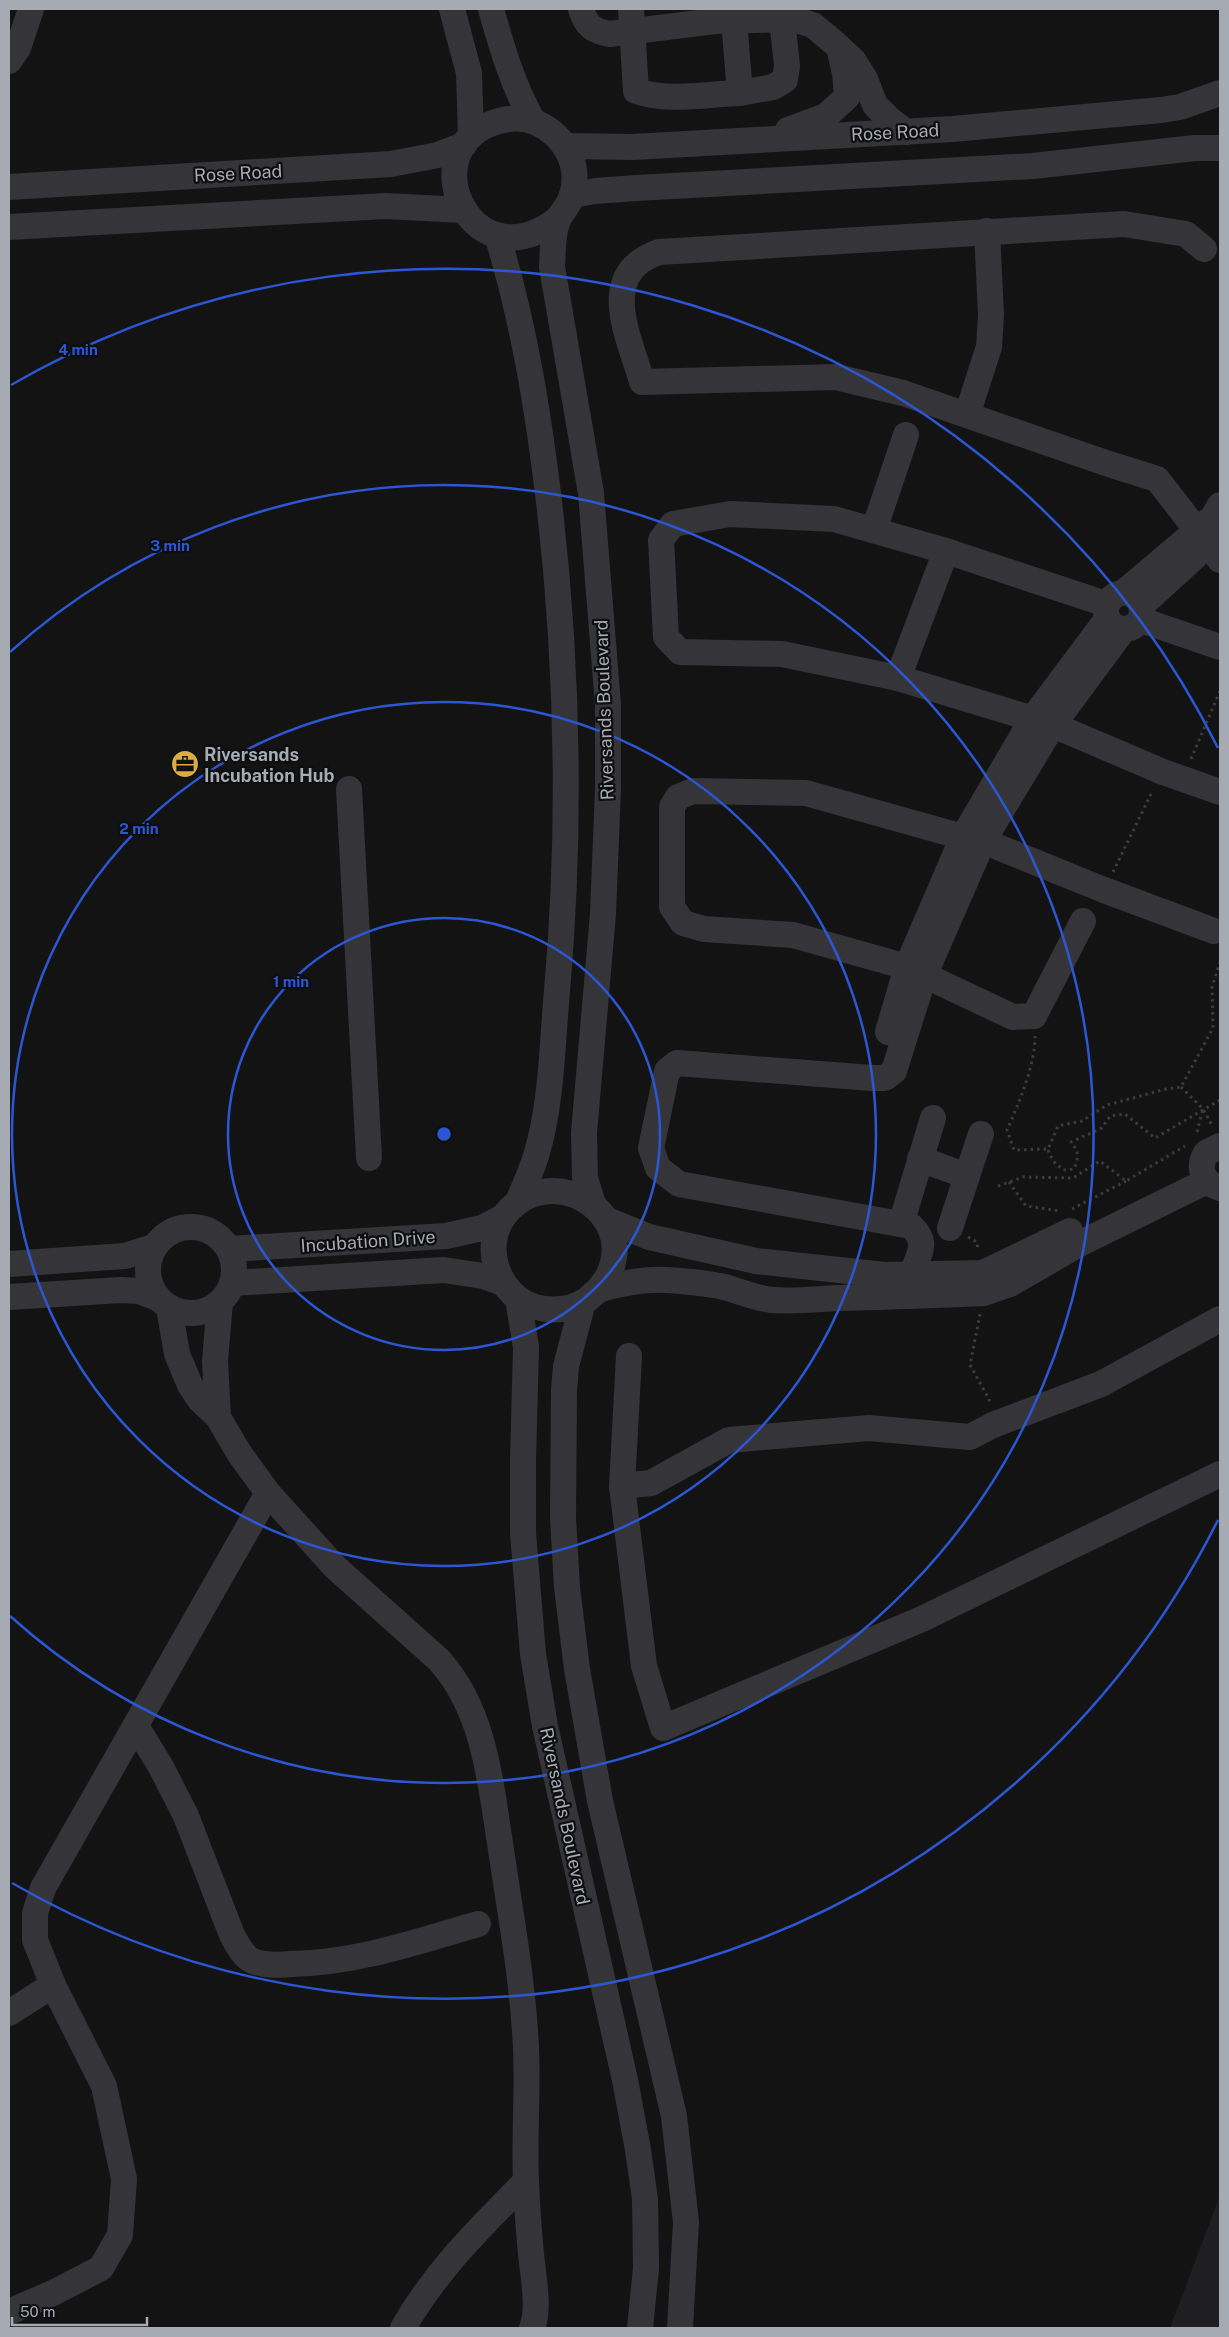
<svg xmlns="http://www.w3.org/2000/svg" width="1229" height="2337" font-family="'Public Sans',sans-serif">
	<rect width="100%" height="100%" fill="#131314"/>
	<polygon fill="#1f1f21" points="1220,2195 1220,2328 1170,2328"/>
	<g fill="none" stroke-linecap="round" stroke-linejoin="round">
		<g stroke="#3b3c40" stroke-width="3" stroke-dasharray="2.5 4" stroke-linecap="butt">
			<polyline points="1191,759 1220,691"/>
			<polyline points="1113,872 1153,790"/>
			<path d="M1035 1036C1036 1062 1018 1106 1007 1130L1014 1150 1048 1149 1058 1126 1082 1121 1107 1105 1166 1089 1181 1087 1213 1028 1212 987 1220 962"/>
			<polyline points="1181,1087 1203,1109 1213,1127"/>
			<polyline points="1197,1132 1203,1109"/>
			<path d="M1048 1150 1053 1161 1063 1170 1074 1169C1079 1158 1079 1151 1071 1142L1102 1128 1110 1116 1125 1114 1155 1138 1220 1100"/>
			<polyline points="1009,1182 1026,1206 1061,1211"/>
			<polyline points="998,1186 1023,1177 1073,1178 1100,1161 1126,1181 1185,1146"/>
			<polyline points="1072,1209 1126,1181"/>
			<polyline points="968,1237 977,1242 978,1251"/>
			<polyline points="980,1314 970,1365 989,1399 990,1405"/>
		</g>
		<g stroke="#353539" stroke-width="26">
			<polyline points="452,9 469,73 471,136"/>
			<path d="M491 9C502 48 513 86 533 121"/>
			<path d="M581 9C586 26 593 31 610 34L715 21 792 19 813 25 839 47 845 73 847 97 826 116 788 130"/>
			<path d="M631 9 636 91C668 102 707 94 740 93"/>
			<polyline points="734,21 740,93 773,87 785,80 787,66 781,9"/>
			<polyline points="841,49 853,60 865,79 875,105 890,120 906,132"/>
			<polyline points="9,61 18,48 31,9"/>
			<polyline points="566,146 633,147 953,129 1161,110 1180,107 1220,93"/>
			<polyline points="9,187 391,164 438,155 464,145"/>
			<polyline points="572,195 595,191 636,188 1033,166 1195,148 1220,148"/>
			<path d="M559 218C474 286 412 155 490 124 505 118 522 116 537 123 565 136 581 165 572 195 570 204 563 210 559 218 552 232 553 251 552 267L591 493 608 705V788L603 914 584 1133 585 1178 593 1204"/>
			<polyline points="9,227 386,206 463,210"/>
			<path d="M497 235C525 326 539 417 550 510 568 670 571 830 557 991 552 1045 552 1103 536 1156 531 1172 524 1187 518 1202"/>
			<path d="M1204 249 1186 234 1124 224 659 252C596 274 629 336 642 382L836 377 903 393 1109 464 1157 479 1220 560"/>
			<polyline points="967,415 989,347 991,315 987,231"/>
			<polyline points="874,530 906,435"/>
			<circle cx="1124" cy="611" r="18"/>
			<polyline points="1123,593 1213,517 1220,505"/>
			<polyline points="1106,604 946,551 834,519 730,514 673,524 661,540 666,637 680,652 782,654 898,678 1053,725 1163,772 1220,792"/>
			<polyline points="1141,606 1220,534"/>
			<polyline points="1141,620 1220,647"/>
			<polyline points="898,678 946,551"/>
			<polyline points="349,789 369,1158"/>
			<polyline points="1083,921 1034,1016 1013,1017 907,967 793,935 704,929 683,923 672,907 672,807 678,797 693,791 806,793 963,837 983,841 1104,890 1214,931"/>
			<polyline points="888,1032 907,967 963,837 1033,718 1107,619"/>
			<polyline points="920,1159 967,1176 981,1134"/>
			<path d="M1220 1188C1203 1183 1197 1168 1206 1153L1220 1146"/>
			<polyline points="605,1219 649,1237 756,1261 885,1275 983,1273 1070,1231"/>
			<polyline points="901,1224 933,1118"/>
			<circle cx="191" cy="1270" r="43"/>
			<polyline points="950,1228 967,1176"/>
			<polyline points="229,1249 446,1236 482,1228 503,1217"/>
			<polyline points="9,1264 125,1256 154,1247"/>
			<polyline points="232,1283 444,1270 483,1276 503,1283"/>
			<path d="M598 1290C602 1285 606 1280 609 1274 638 1209 547 1159 504 1216 481 1247 498 1296 535 1307 551 1311 569 1310 584 1302 589 1299 593 1293 599 1290 607 1286 642 1280 652 1280 670 1279 703 1283 720 1286 738 1290 754 1298 772 1300 793 1302 817 1299 838 1298 887 1297 935 1295 984 1293L1010 1284 1081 1243 1207 1181"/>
			<path d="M911 1296C912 1288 911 1279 913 1272 919 1252 929 1243 911 1226L679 1184 658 1168 651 1148 667 1071 677 1063 872 1078H885L894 1071 924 976 983 841 1053 725 1124 629"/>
			<polyline points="9,1297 121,1290 139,1291 158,1298"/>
			<polyline points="518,1299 526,1347 523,1461 523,1533 533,1654 545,1726 625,2080 638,2150 645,2199 646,2268 640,2328"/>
			<polyline points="583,1302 566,1366 564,1391 563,1518 567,1587 577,1669 600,1801 674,2116 686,2222 680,2328"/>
			<path d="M169 1307 177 1354 190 1385 200 1400 218 1417 239 1453 268 1493 335 1567 439 1660C484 1710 490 1779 500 1843 510 1912 523 1980 526 2049 528 2093 524 2138 526 2182 527 2202 528 2222 530 2242 531 2266 541 2307 532 2328"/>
			<polyline points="1220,1319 1101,1384 993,1425 970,1437 869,1428 729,1440 651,1483 622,1486 644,1666 663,1728 922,1619 1220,1474"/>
			<polyline points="218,1417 215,1361 220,1302"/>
			<polyline points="622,1486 629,1356"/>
			<path d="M136 1726 161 1767 186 1816 232 1935C237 1944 243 1957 253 1961 265 1966 279 1965 291 1964 355 1963 416 1942 478 1924"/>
			<polyline points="9,2013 53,1985"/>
			<polyline points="9,2312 55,2292 101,2268 120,2235 124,2179 104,2086 53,1985 35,1940 35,1913 43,1888 268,1493"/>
			<path d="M403 2328C437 2269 479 2229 526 2181"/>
		</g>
	</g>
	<g fill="none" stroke="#2b57d4" stroke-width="2.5">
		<circle cx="444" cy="1134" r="216"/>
		<circle cx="444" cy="1134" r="432"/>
		<path d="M10 652A649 649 0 1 1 10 1616"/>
		<path d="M1218 1520A865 865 0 0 1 12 1883M11 385A865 865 0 0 1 1218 748"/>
	</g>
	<defs>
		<g id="office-disc" transform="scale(1.4375)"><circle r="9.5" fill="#dbac45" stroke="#0e0e0f"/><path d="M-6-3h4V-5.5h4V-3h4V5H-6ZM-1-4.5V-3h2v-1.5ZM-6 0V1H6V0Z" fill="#111"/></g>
	</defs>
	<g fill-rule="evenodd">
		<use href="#office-disc" x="185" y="764"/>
	</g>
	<g text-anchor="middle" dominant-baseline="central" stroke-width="4.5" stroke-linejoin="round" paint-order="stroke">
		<g font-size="18" fill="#a6aab3" stroke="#0e0e0f">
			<text transform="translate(895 132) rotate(-3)">Rose Road</text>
			<text transform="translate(238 173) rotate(-3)">Rose Road</text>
			<text transform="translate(604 710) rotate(-92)">Riversands Boulevard</text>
			<text transform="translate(368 1241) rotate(-4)">Incubation Drive</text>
			<text transform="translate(565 1816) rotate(78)">Riversands Boulevard</text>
		</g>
		<g font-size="18" font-weight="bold" fill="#a6aab3" stroke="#0e0e0f" text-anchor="start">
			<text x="204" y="754">Riversands<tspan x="204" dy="21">Incubation Hub</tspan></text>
		</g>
	</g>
	<circle cx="444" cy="1134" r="8" fill="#2b57d4" stroke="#0e0e0f" stroke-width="2.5"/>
	<g font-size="15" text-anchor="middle" font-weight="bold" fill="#2b57d4" stroke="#0e0e0f" stroke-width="4.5" stroke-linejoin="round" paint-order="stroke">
		<text x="78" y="355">4 min</text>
		<text x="170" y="551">3 min</text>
		<text x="139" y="834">2 min</text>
		<text x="291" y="987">1 min</text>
	</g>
	<rect width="1229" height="2337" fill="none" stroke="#a6aab3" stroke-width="20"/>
	<path d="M12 2317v8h135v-8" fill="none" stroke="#a6aab3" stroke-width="2.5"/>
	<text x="20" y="2317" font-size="15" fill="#a6aab3" stroke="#0e0e0f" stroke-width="4" paint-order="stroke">50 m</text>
</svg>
